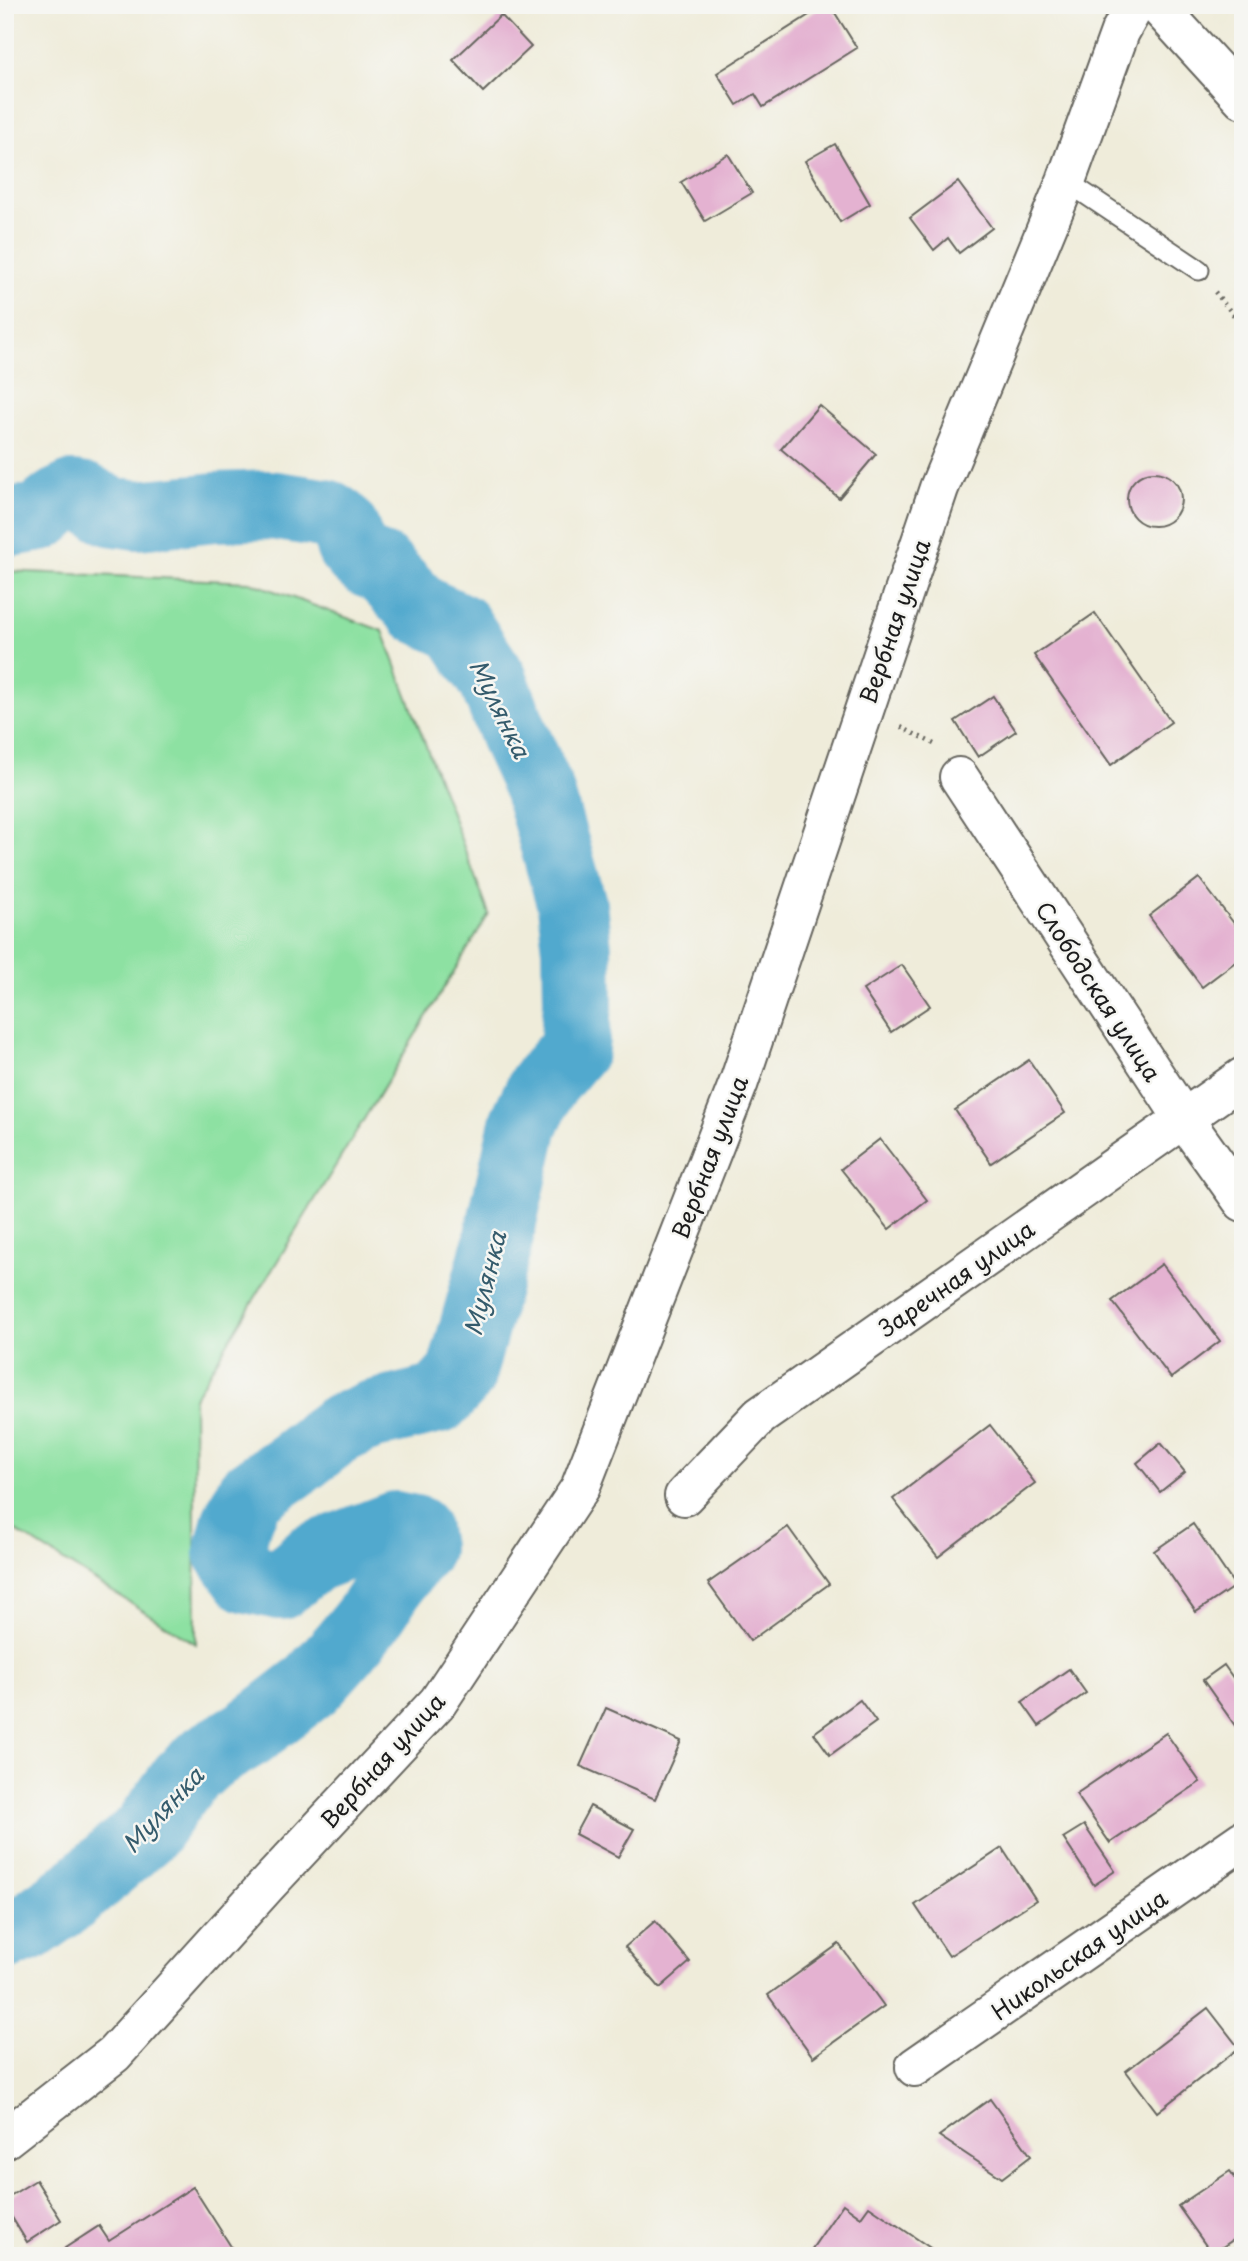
<svg xmlns="http://www.w3.org/2000/svg" width="1248" height="2261" font-family="'Playpen Sans',sans-serif">
	<rect width="100%" height="100%" fill="#f6f6f2"/>
	<filter id="ink" filterUnits="userSpaceOnUse"><feTurbulence type="fractalNoise" baseFrequency=".0143" numOctaves="2"/><feDisplacementMap in="SourceGraphic" scale="14" xChannelSelector="R" yChannelSelector="G"/><feConvolveMatrix kernelMatrix="1 2 1 2 8 2 1 2 1" color-interpolation-filters="sRGB"/></filter>
	<filter id="wash" filterUnits="userSpaceOnUse"><feTurbulence type="fractalNoise" baseFrequency=".00686" numOctaves="4" result="noise"/><feDisplacementMap in="SourceGraphic" scale="28" xChannelSelector="R" yChannelSelector="G"/><feGaussianBlur stdDeviation="1.57" result="paint"/><feColorMatrix in="noise" values="0 0 0 0 0 0 0 0 0 0 0 0 0 0 0 0 0 1.4 0 .05"/><feComposite in="paint" operator="in"/></filter>
	<g filter="url(#wash)">
		<rect width="100%" height="100%" fill="#efecda"/>
		<polygon fill="#8de1a2" stroke="#547e5f" stroke-width="2" points="5,571 250,582 383,631 489,914 194,1398 196,1644 5,1524"/>
		<g fill="none" stroke-linecap="round" stroke-linejoin="round">
			<polyline stroke="#51a9ce" stroke-width="70" points="5,523 40,517 58,503 72,496 86,498 110,511 138,515 216,507 270,505 317,512 329,515 338,521 345,530 351,547 359,556 367,563 381,568 421,610 458,627 493,680 515,737 538,787 572,905 577,949 578,1004 574,1048 542,1086 524,1124 497,1245 461,1375 439,1399 372,1415 339,1429 291,1466 250,1494 236,1524 229,1552 248,1578 280,1585 312,1558 395,1526 415,1530 418,1548 393,1580 369,1617 346,1646 311,1685 249,1733 208,1757 184,1779 146,1832 70,1898 30,1926 5,1936"/>
		</g>
		<g id="blocks">
			<g fill="#e4b2d1">
				<polygon points="825,5 830,5 857,48 763,107 755,94 737,105 717,73"/>
				<polygon points="501,15 531,47 483,92 453,60"/>
				<polygon points="835,144 870,204 840,222 805,161"/>
				<polygon points="728,154 752,193 705,221 681,182"/>
				<polygon points="958,182 992,228 959,253 948,238 934,250 910,218"/>
				<polygon points="819,405 876,454 839,498 781,449"/>
				<circle cx="1154" cy="499" r="27"/>
				<polygon points="1095,613 1171,722 1111,765 1034,655"/>
				<polygon points="993,696 1016,731 978,757 955,721"/>
				<polygon points="1199,878 1243,935 1243,956 1202,987 1149,916"/>
				<polygon points="902,965 930,1006 891,1032 863,990"/>
				<polygon points="1029,1060 1065,1113 991,1163 955,1110"/>
				<polygon points="880,1139 927,1200 889,1229 841,1169"/>
				<polygon points="1162,1264 1220,1341 1171,1378 1112,1301"/>
				<polygon points="990,1425 1035,1483 938,1557 893,1499"/>
				<polygon points="1161,1443 1185,1472 1160,1492 1137,1463"/>
				<polygon points="1193,1524 1235,1586 1196,1612 1154,1551"/>
				<polygon points="788,1527 829,1584 750,1641 708,1583"/>
				<polygon points="1224,1665 1243,1692 1243,1737 1203,1680"/>
				<polygon points="1069,1669 1086,1693 1039,1726 1022,1702"/>
				<polygon points="860,1700 876,1722 830,1755 814,1733"/>
				<polygon points="606,1708 681,1741 655,1799 580,1766"/>
				<polygon points="1166,1733 1200,1782 1110,1843 1076,1794"/>
				<polygon points="590,1806 634,1829 618,1857 575,1834"/>
				<polygon points="1084,1825 1115,1871 1094,1885 1063,1838"/>
				<polygon points="1002,1848 1036,1900 949,1956 915,1905"/>
				<polygon points="655,1921 690,1962 660,1988 625,1947"/>
				<polygon points="839,1944 884,2006 813,2057 768,1995"/>
				<polygon points="1208,2008 1239,2048 1157,2112 1126,2071"/>
				<polygon points="990,2099 1031,2156 1002,2178 939,2136"/>
				<polygon points="1230,2171 1243,2189 1243,2233 1212,2254 1178,2206"/>
				<polygon points="36,2180 61,2220 27,2242 5,2206 5,2199"/>
				<polygon points="193,2187 237,2256 70,2256 65,2248 99,2226 109,2241"/>
				<polygon points="843,2204 861,2217 869,2206 942,2256 807,2256"/>
			</g>
		</g>
	</g>
	<g filter="url(#ink)">
		<use href="#blocks" fill-opacity="0" stroke="#66655e" stroke-width="2"/>
		<g fill="none" stroke-linecap="round" stroke-linejoin="round">
			<g stroke="#66655e" stroke-width="23">
				<polyline id="lane" points="1066,181 1199,270"/>
			</g>
			<g stroke="#66655e" stroke-width="42">
				<g id="street">
					<polyline points="959,777 1183,1118 1243,1202"/>
					<polyline points="684,1496 760,1416 1243,1077"/>
					<polyline points="915,2067 1243,1840"/>
					<polyline points="5,2139 114,2054 266,1886 438,1702 580,1488 739,1082 939,488 1066,181 1120,32 1135,5"/>
				</g>
			</g>
			<g stroke="#66655e" stroke-width="42">
				<polyline id="secondary" points="1157,5 1243,99"/>
			</g>
			<g stroke="#66655e" stroke-width="4.5" stroke-dasharray="2 5" stroke-linecap="butt">
				<polyline points="1215,292 1243,327"/>
				<polyline points="901,727 936,745"/>
			</g>
			<use href="#lane" stroke="#fff" stroke-width="19"/>
			<use href="#street" stroke="#fff" stroke-width="38"/>
			<use href="#secondary" stroke="#fff" stroke-width="38"/>
		</g>
	</g>
	<g text-anchor="middle" dominant-baseline="central" stroke-width="5" stroke-linejoin="round" paint-order="stroke">
		<g font-size="23" fill="#1c1c1c" stroke="#f6f6f2">
			<text transform="translate(894 621) rotate(-71)">Вербная улица</text>
			<text transform="translate(1099 991) rotate(57)">Слободская улица</text>
			<text transform="translate(709 1157) rotate(-69)">Вербная улица</text>
			<text transform="translate(956 1278) rotate(-35)">Заречная улица</text>
			<text transform="translate(382 1760) rotate(-48)">Вербная улица</text>
			<text transform="translate(1079 1954) rotate(-35)">Никольская улица</text>
		</g>
		<g font-size="24" font-style="italic" fill="#345b6c" stroke="#f6f6f2">
			<text transform="translate(501 708) rotate(64)">Мулянка</text>
			<text transform="translate(484 1283) rotate(-76)">Мулянка</text>
			<text transform="translate(162 1809) rotate(-47)">Мулянка</text>
		</g>
	</g>
	<rect width="1248" height="2261" fill="none" stroke="#f6f6f2" stroke-width="28"/>
</svg>
